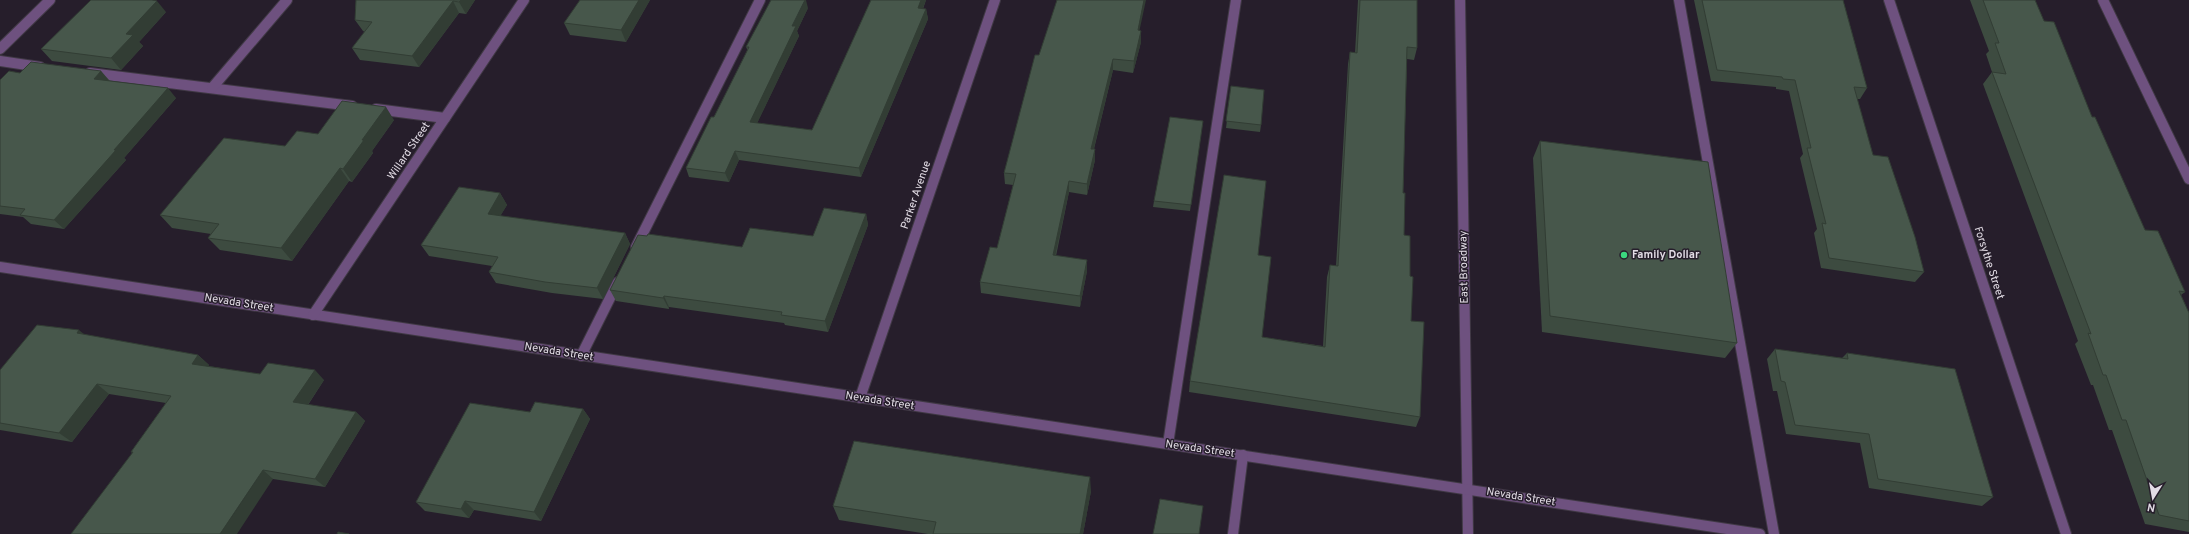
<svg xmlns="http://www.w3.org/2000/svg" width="2189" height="534" font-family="Overpass,sans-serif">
	<rect width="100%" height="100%" fill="#261e2b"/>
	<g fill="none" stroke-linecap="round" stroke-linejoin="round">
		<g stroke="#403945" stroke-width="12">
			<g id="minor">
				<polyline points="1460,0 1468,534"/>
				<polyline points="1679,0 1774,534"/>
				<polyline points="1889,0 2066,534"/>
				<polyline points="2103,0 2189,179"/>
				<polyline points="0,49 50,0"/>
				<polyline points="0,61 40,67"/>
				<polyline points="90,73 352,106"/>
				<polyline points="212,88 287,0"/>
				<polyline points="376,109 445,118"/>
				<polyline points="636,247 760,0"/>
				<polyline points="0,267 1760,534"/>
				<polyline points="313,315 524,0"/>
				<polyline points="581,356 618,282"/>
				<polyline points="860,398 995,0"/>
				<polyline points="1168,444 1236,0"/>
				<polyline points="1233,534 1243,455"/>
			</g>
		</g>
		<use href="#minor" stroke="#6e517f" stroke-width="10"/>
	</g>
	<g fill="#3d4b40">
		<polygon points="356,0 475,0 466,14 459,13 419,67 360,60 352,48 365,32 363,31 355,20"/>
		<polygon points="650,0 626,42 570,35 564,23"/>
		<polygon points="871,0 926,0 923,9 926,9 928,19 861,177 739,160 729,182 689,177 686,168 714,117 748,51 746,47 808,8 797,31 799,36 757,123 812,130"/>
		<polygon points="1358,0 1417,0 1417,48 1414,60 1407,59 1403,193 1404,235 1410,276 1411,321 1420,417 1416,427 1189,392 1190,381 1258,255 1262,337 1323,346 1327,277 1330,265 1336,266 1348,64 1350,52 1355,53"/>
		<polygon points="1694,0 1843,0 1867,88 1860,99 1857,99 1873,155 1924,272 1915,282 1821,268 1814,233 1817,229 1800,158 1803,154 1789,91 1776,89 1776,87 1711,81"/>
		<polygon points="1970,0 2035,0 2044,21 2092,117 2145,230 2185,292 2181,295 2189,313 2189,532 2145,524 2112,430 2109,430 2093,385 2091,385 2075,344 2078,341 1983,84 1992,72 1986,54 1989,51"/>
		<polygon points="166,12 139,42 143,46 121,70 52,61 41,49"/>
		<polygon points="1141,42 1133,73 1113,70 1094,149 1095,149 1095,160 1087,195 1069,192 1056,256 1087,260 1087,271 1080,307 981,293 980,282 997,248 1013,185 1005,184 1004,173 1039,55"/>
		<polygon points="101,71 110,81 176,98 124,158 126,160 64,229 31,224 23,217 0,214 0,80 20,73"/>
		<polygon points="1231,86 1261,125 1260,132 1226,128"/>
		<polygon points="394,120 372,151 373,153 352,182 349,181 292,261 220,250 208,238 211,234 172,228 160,215 285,146 318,134"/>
		<polygon points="1203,121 1190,211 1153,207 1154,201"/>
		<polygon points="1540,141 1737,343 1725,358 1542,332 1533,158"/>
		<polygon points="500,193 507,205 500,216 625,233 630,244 603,299 552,293 496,283 489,272 492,266 429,256 421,245"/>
		<polygon points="866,214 868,225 828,332 785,325 784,323 669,307 669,309 616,301 610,290 742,247 813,236"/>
		<polygon points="85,335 198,355 209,365 208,366 260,374 324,380 308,405 356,412 365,421 325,487 273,479 133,453 131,452 166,403 109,394 72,442 0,430 0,370"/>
		<polygon points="1775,349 1842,358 1847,353 1993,497 1982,506 1869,488 1860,443 1786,434 1777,391 1773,391 1767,359"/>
		<polygon points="583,409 590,419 541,521 474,510 469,518 425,511 416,502 530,412"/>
		<polygon points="1091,491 1083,534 928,534 839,520 833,506"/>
	</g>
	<g fill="#323d34">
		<polygon points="461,0 475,0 466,14 459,2"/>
		<polygon points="639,0 650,0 626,42 621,30"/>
		<polygon points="805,0 806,0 808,8 797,31 799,36 753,132 750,122 792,26"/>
		<polygon points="921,0 926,0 919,18 918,8"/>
		<polygon points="1144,0 1146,0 1137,42 1138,30"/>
		<polygon points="157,1 166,12 139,42 143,46 121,70 111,58 126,34"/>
		<polygon points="453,1 459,13 419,67 412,56"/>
		<polygon points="926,9 928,19 861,177 859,168"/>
		<polygon points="1141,31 1141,42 1133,73 1134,61"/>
		<polygon points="1113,59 1113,70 1091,160 1091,149"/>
		<polygon points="101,71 110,82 94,79"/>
		<polygon points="168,88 176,98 124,158 126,160 64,229 54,220 114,150"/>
		<polygon points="386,107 394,120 372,151 373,153 352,182 343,169 362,140"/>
		<polygon points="1095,149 1095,160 1087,195 1087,184"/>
		<polygon points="735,151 739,160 729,182 725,173"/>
		<polygon points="340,168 349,181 292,261 281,248"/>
		<polygon points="1069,181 1069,192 1053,266 1053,255"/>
		<polygon points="500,193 507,205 495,225 488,214"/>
		<polygon points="866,214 868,225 828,332 825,321"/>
		<polygon points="625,233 630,244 603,299 597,288"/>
		<polygon points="1087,260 1087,271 1080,307 1080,296"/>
		<polygon points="664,296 669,307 669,309 663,298"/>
		<polygon points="79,330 91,340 77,333"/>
		<polygon points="198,355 209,365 203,373 192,364"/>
		<polygon points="315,370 324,380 303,412 293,402"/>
		<polygon points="97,384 109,394 72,442 59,433"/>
		<polygon points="583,409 590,419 541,521 534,512"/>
		<polygon points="356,412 365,421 325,487 315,479"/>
		<polygon points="263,470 273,479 237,534 220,534"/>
		<polygon points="1090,477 1091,491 1083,534 1080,534"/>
		<polygon points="465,501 474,510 469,518 461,509"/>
	</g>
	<g fill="#47574b" stroke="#323d34">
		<polygon points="91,0 152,0 157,1 126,34 133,35 111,58 41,49"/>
		<polygon points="356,0 461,0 459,2 453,1 412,56 352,48 372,22 355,20"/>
		<polygon points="580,0 639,0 621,30 564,23"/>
		<polygon points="771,0 805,0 792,26 796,26 750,122 812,130 871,0 921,0 918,8 926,9 859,168 735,151 725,173 686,168 711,117 714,117 749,47 746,47"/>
		<polygon points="1057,0 1144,0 1138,30 1141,31 1134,61 1113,59 1091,149 1095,149 1087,184 1069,181 1053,255 1087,260 1080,296 980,282 990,247 997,248 1016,174 1004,173 1035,55 1039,55"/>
		<polygon points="1360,0 1417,0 1417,48 1407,47 1403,193 1405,193 1404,235 1410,236 1410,276 1413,277 1411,321 1424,322 1420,417 1190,381 1224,175 1266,181 1258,255 1271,257 1262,337 1325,347 1330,265 1338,266 1350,52 1357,53"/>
		<polygon points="1702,0 1843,0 1867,88 1854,87 1873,155 1888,157 1915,237 1924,272 1829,258 1822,223 1826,224 1807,148 1811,148 1795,80 1783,79 1782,77 1717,70"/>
		<polygon points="1983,0 2035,0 2044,21 2054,22 2092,117 2095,117 2145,230 2158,231 2185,292 2179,291 2189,313 2189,521 2159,515 2126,420 2122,420 2106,375 2103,375 2088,333 2091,334 1992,72 2006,74 1995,43 1999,43"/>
		<polygon points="31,62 101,71 94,79 168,88 114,150 116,150 54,220 20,215 25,209 0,206 0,80 9,71 20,73"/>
		<polygon points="1231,86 1264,90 1261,125 1226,121"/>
		<polygon points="342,101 386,107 362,140 364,140 343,169 340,168 281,248 208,238 219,224 160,215 224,138 285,146 297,131 318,134"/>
		<polygon points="1170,117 1203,121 1191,205 1154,201"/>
		<polygon points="1540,141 1708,162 1737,343 1550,316"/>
		<polygon points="459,187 500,193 488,214 625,233 597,288 545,282 489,272 498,257 421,245"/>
		<polygon points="824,208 866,214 825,321 781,315 782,312 664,296 663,298 610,290 638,235 647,236 648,234 742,247 750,228 813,236"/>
		<polygon points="37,325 79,330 77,333 198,355 192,364 260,374 268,363 315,370 293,402 356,412 315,479 263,470 220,534 71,534 133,452 131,452 171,396 97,384 59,433 0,423 0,370"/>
		<polygon points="1775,349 1848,359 1847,353 1955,369 1993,497 1878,479 1869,434 1795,425 1785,382 1781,381"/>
		<polygon points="535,402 583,409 534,512 465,501 461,509 416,502 470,403 530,412"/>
		<polygon points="854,441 1090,477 1080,534 933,534 936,522 833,506"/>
		<polygon points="1160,499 1203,506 1199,534 1153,534"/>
		<polygon points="338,532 349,534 337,534"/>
	</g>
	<circle fill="#3bd77e" stroke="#261e2b" stroke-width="1.5" cx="1624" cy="255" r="4"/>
	<g text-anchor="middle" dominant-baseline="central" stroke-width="3" stroke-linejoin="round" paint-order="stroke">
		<g font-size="11" fill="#e2dce5" stroke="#261e2b">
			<text transform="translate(409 151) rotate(-56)">Willard Street</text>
			<text transform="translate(916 195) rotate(-71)">Parker Avenue</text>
			<text transform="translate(1989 263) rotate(72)">Forsythe Street</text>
			<text transform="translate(1464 267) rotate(-91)">East Broadway</text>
			<text transform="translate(239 303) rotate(9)">Nevada Street</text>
			<text transform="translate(559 352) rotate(9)">Nevada Street</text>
			<text transform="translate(880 401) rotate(9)">Nevada Street</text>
			<text transform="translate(1200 449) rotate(8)">Nevada Street</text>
			<text transform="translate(1521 497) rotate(9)">Nevada Street</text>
		</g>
		<g font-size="11" font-weight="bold" fill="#e2dce5" stroke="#261e2b" text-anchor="start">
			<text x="1632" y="255">Family Dollar</text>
		</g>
	</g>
	<g transform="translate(2153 498) rotate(191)" stroke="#261e2b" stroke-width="3" paint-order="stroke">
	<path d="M0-3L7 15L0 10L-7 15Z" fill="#e2dce5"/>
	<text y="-6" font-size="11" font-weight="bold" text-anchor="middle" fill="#e2dce5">N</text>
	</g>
</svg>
